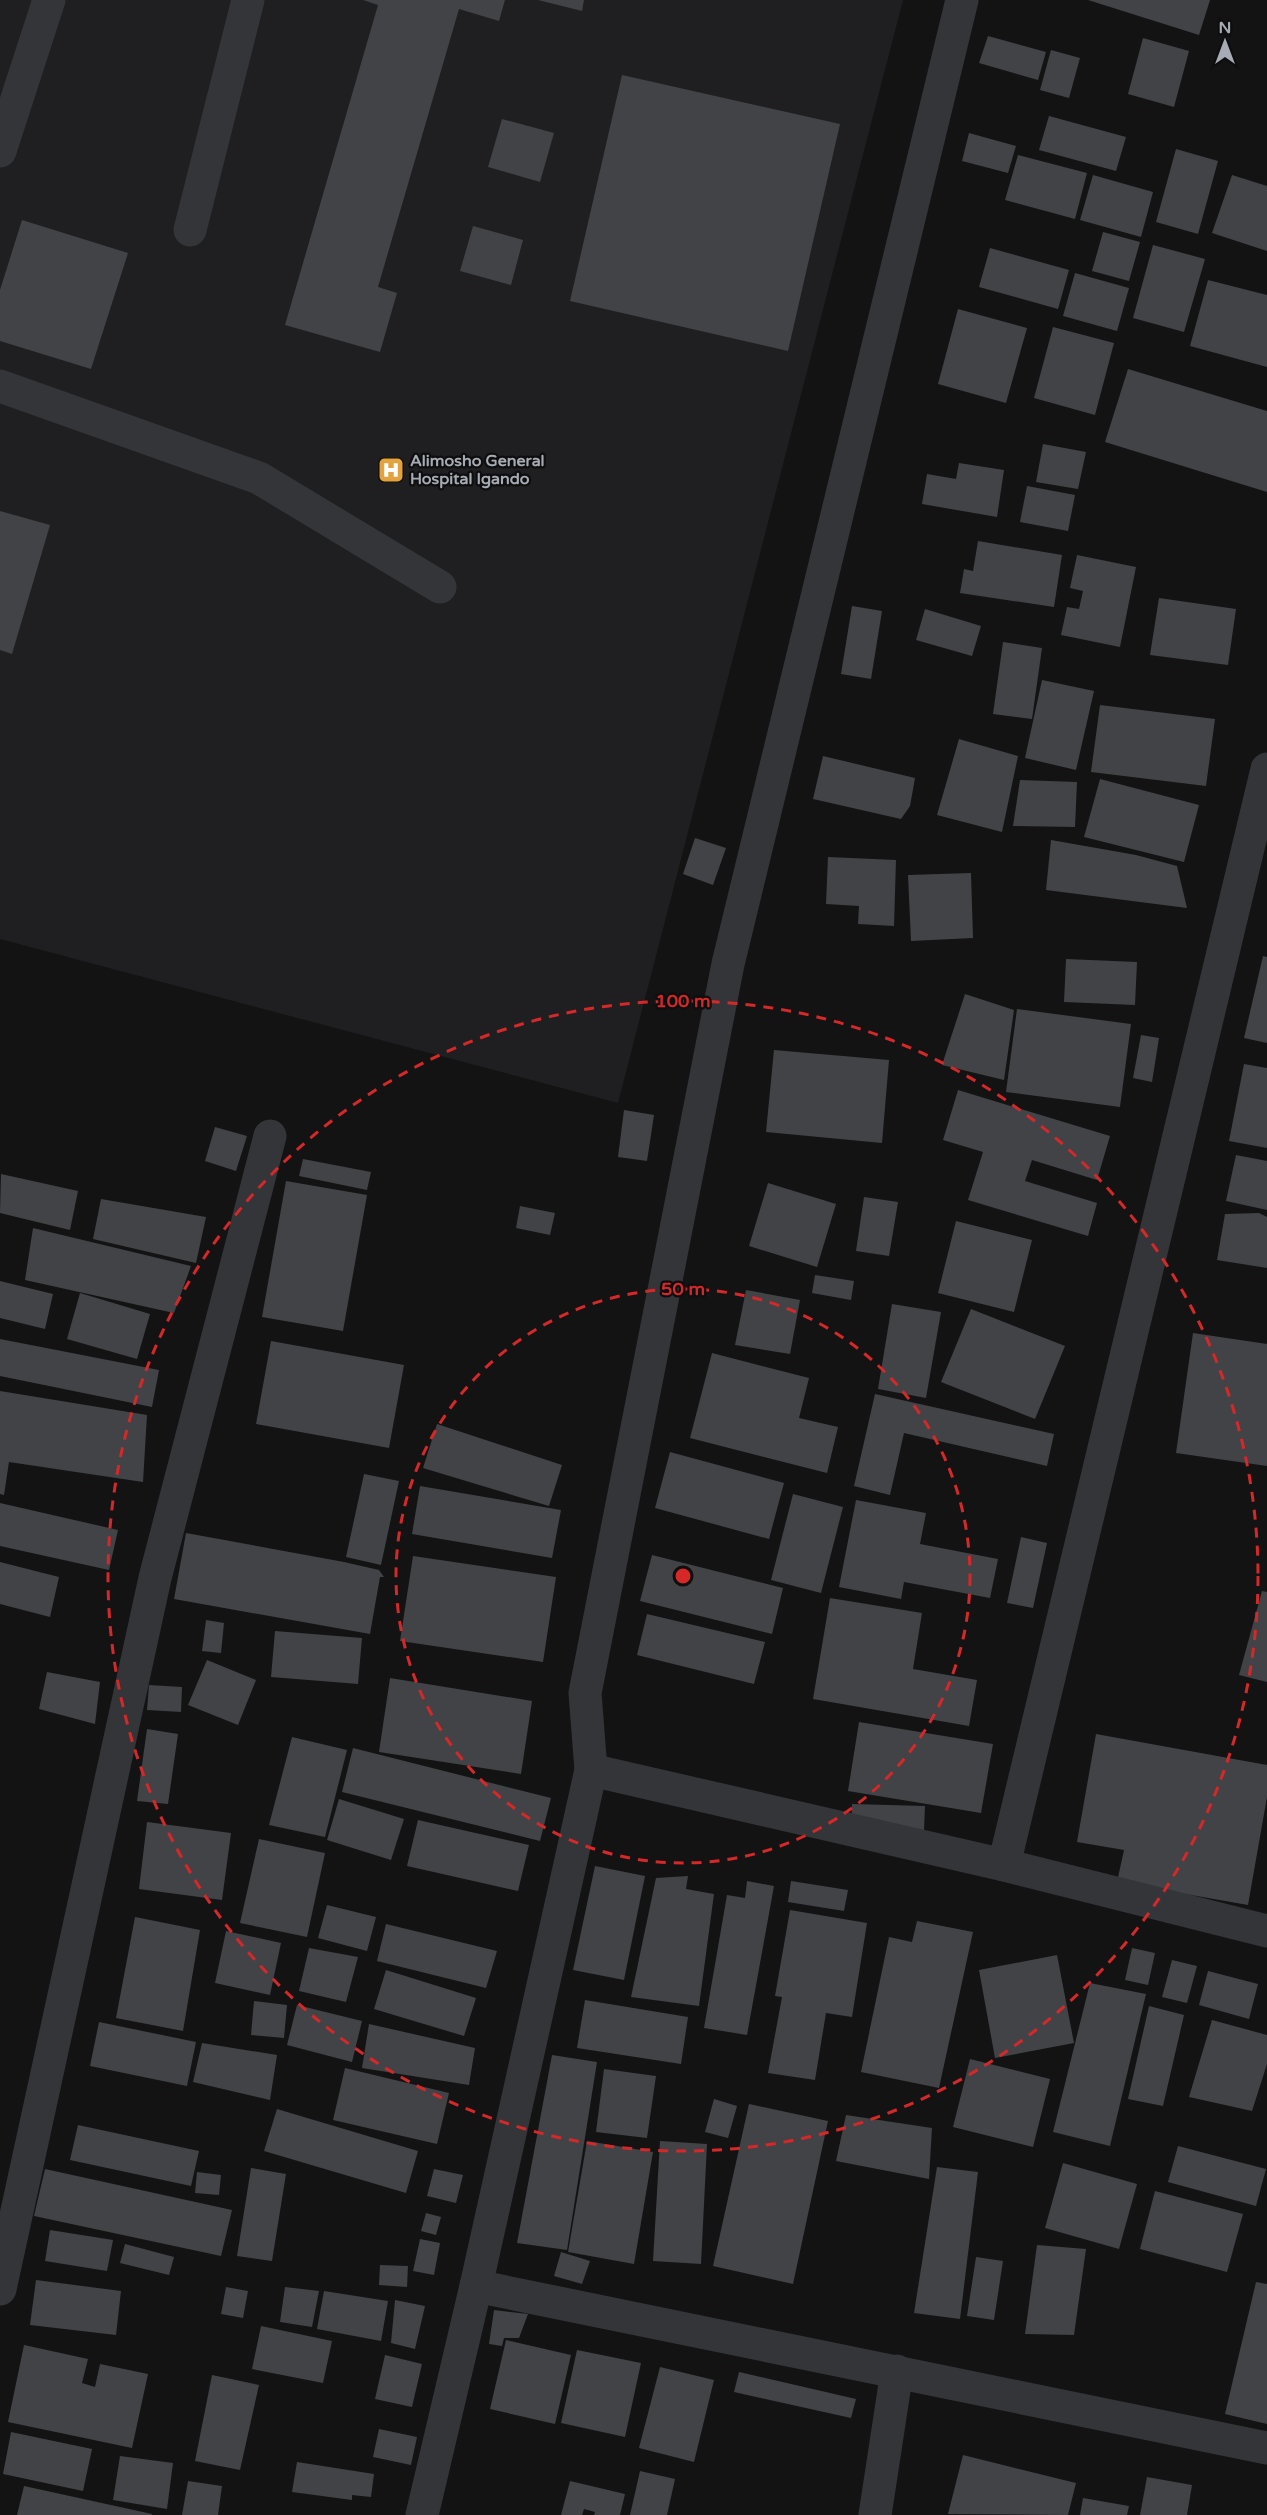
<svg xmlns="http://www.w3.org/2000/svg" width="1267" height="2515" font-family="'Varela Round',sans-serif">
	<rect width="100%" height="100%" fill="#131314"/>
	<polygon fill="#1f1f21" points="0,0 903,0 618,1103 0,939"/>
	<g fill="#424347">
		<polygon points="363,0 505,0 499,21 459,9 378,287 397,293 380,352 285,325 378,5"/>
		<polygon points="538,0 584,0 582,11"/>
		<polygon points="1088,0 1210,0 1199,35"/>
		<polygon points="988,36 1046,52 1038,80 979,63"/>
		<polygon points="1143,38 1189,51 1174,107 1128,94"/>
		<polygon points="1051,50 1080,58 1069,98 1040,90"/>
		<polygon points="622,75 840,124 788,351 570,301"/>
		<polygon points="1049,116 1126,137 1116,171 1039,150"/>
		<polygon points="502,119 554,133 540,182 488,167"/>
		<polygon points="969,133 1016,146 1008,173 962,161"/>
		<polygon points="1176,149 1218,161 1198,234 1156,222"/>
		<polygon points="1018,155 1087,173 1075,219 1005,200"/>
		<polygon points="1093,175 1153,192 1141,237 1080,220"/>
		<polygon points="1232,175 1267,186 1267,251 1212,233"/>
		<polygon points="22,220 128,253 91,369 0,341 0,290"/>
		<polygon points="473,226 523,240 511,285 460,271"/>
		<polygon points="1103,232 1140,242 1129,281 1092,271"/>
		<polygon points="1153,245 1205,259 1184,332 1133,318"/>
		<polygon points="990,248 1069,270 1058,309 979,287"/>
		<polygon points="1075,273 1129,288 1117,331 1063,316"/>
		<polygon points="1208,280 1267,295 1267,367 1190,346"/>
		<polygon points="958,309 1027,328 1006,403 938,384"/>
		<polygon points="1053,327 1114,343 1095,415 1034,398"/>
		<polygon points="1128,369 1267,411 1267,492 1105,442"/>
		<polygon points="1043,444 1086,452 1078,489 1036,482"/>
		<polygon points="959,463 1004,470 997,517 922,504 927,474 956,479"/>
		<polygon points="1027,486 1075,495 1068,531 1020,522"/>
		<polygon points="0,511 50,525 12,654 0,650"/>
		<polygon points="978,541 1062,555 1054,607 960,593 964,569 973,571"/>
		<polygon points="1077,555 1136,567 1120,647 1061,635 1067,607 1079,609 1083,591 1070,588"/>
		<polygon points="1159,598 1236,609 1228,665 1150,655"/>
		<polygon points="852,606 882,611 871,679 841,674"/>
		<polygon points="925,609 981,626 972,656 916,640"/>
		<polygon points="1003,642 1042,648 1032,719 993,714"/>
		<polygon points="1042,680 1094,691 1076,770 1025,758"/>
		<polygon points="1100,705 1215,719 1206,786 1091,772"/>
		<polygon points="959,739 1018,756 1002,832 937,815"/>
		<polygon points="823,756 915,778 910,806 901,819 813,799"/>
		<polygon points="1100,779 1199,805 1184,862 1084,837"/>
		<polygon points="1020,780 1077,782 1075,827 1013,826"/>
		<polygon points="695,838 726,848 713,885 683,874"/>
		<polygon points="1051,840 1136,855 1177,866 1187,908 1046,890"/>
		<polygon points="828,857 896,860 894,926 858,924 859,906 826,904"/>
		<polygon points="971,873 973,938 911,941 908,875"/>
		<polygon points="1263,956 1267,957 1267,1043 1244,1038"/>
		<polygon points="1066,959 1137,962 1135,1005 1064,1002"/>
		<polygon points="965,994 1014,1010 1004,1080 942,1065"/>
		<polygon points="1017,1009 1131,1024 1120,1107 1006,1092"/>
		<polygon points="1141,1035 1159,1038 1152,1082 1133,1078"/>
		<polygon points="774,1050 889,1060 882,1143 766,1132"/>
		<polygon points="1244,1064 1267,1068 1267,1148 1229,1141"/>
		<polygon points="958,1090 1110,1136 1097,1180 1032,1160 1025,1181 1097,1203 1088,1236 968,1200 983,1152 943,1140"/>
		<polygon points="624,1110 654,1115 647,1161 618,1157"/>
		<polygon points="215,1127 247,1136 236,1171 205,1161"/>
		<polygon points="1236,1155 1267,1161 1267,1210 1226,1201"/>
		<polygon points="303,1159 371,1172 367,1190 299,1176"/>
		<polygon points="1,1174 78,1191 70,1230 0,1213"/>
		<polygon points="286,1181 367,1195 343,1331 262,1317"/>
		<polygon points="768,1183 836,1204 817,1267 749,1246"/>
		<polygon points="864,1197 898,1202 889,1256 856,1251"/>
		<polygon points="101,1199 206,1217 196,1263 93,1239"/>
		<polygon points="520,1206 555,1213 550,1235 516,1228"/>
		<polygon points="1259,1213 1267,1217 1267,1268 1217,1260 1225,1214"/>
		<polygon points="956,1221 1032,1240 1014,1312 938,1293"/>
		<polygon points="33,1228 191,1266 174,1313 25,1280"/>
		<polygon points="815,1275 854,1281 851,1300 812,1293"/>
		<polygon points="0,1281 53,1294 45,1329 0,1318"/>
		<polygon points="746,1290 800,1300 790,1354 735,1345"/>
		<polygon points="80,1293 150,1314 137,1359 67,1339"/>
		<polygon points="892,1304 941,1312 926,1398 878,1389"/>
		<polygon points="971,1309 1065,1346 1035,1419 941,1382"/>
		<polygon points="1193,1333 1267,1344 1267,1466 1176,1453"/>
		<polygon points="0,1339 159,1370 152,1407 0,1376"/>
		<polygon points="271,1341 404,1365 389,1448 256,1424"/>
		<polygon points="712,1353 809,1378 799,1418 838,1427 827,1473 690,1438"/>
		<polygon points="0,1391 147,1415 143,1482 9,1462 4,1495 0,1494"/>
		<polygon points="875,1394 1054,1434 1047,1466 904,1433 890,1495 854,1486"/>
		<polygon points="437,1424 562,1465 549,1506 423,1468"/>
		<polygon points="670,1452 784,1483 769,1539 655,1508"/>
		<polygon points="364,1474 399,1481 381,1565 346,1557"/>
		<polygon points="420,1486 561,1510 552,1558 412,1534"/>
		<polygon points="793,1494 843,1507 821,1593 771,1580"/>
		<polygon points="856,1500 926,1513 920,1544 998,1559 990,1598 904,1582 901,1599 839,1587"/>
		<polygon points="0,1503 118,1530 109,1570 0,1546"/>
		<polygon points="186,1533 344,1562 379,1570 384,1577 380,1577 370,1634 174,1599"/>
		<polygon points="1021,1537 1047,1543 1033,1608 1007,1603"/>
		<polygon points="652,1555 783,1588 772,1634 640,1601"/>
		<polygon points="413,1556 556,1577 543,1662 400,1641"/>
		<polygon points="0,1562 59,1577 50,1617 0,1604"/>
		<polygon points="1262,1591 1267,1592 1267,1682 1239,1675"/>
		<polygon points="830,1598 922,1613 913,1669 977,1680 969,1726 813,1699"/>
		<polygon points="647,1614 765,1642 754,1684 637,1655"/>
		<polygon points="206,1620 224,1623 221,1653 202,1651"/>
		<polygon points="275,1631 362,1638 358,1684 271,1677"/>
		<polygon points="207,1660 256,1680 238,1725 188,1705"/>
		<polygon points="47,1672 100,1682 95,1724 39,1709"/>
		<polygon points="390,1678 532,1701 521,1774 379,1752"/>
		<polygon points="149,1685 182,1687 181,1712 147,1710"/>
		<polygon points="859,1722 993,1744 981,1813 848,1791"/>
		<polygon points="147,1729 178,1734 168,1804 137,1801"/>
		<polygon points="1096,1734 1267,1765 1267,1797 1248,1905 1117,1882 1124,1850 1077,1842"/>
		<polygon points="292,1737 347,1750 325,1837 269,1825"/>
		<polygon points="353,1748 551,1798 540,1841 342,1792"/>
		<polygon points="339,1799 404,1819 391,1860 327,1840"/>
		<polygon points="852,1804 925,1806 924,1830 851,1828"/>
		<polygon points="418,1820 529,1845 518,1891 407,1866"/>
		<polygon points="147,1822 231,1833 222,1900 139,1889"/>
		<polygon points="259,1839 325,1853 307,1937 240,1923"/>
		<polygon points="595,1866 645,1876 624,1980 573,1970"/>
		<polygon points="688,1876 686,1889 714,1894 699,2006 631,1997 656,1878"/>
		<polygon points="747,1881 774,1886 747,2035 704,2028 727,1895 745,1898"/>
		<polygon points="791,1881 848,1890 844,1911 788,1902"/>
		<polygon points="327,1905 376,1917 367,1951 318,1938"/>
		<polygon points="790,1910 867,1923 852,2017 826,2013 815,2080 768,2073 782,1997 775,1996"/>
		<polygon points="135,1917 200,1930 183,2031 116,2018"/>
		<polygon points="917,1921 973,1932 939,2088 861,2072 889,1937 912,1942"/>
		<polygon points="386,1924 497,1951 486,1988 377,1961"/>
		<polygon points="226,1931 281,1943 270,1995 215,1983"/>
		<polygon points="309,1948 358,1957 346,2002 299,1991"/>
		<polygon points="1132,1948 1155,1953 1148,1985 1125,1980"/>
		<polygon points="1057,1955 1074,2043 995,2058 979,1970"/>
		<polygon points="1172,1960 1197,1966 1187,2003 1162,1997"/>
		<polygon points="386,1970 476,1998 464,2036 374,2009"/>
		<polygon points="1208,1971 1258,1984 1249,2019 1199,2005"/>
		<polygon points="1090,1983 1146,1994 1110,2146 1053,2132"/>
		<polygon points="585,2000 688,2017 681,2064 577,2048"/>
		<polygon points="254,2001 287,2005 284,2038 251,2035"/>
		<polygon points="297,2005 362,2021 352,2062 287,2045"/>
		<polygon points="1149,2006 1184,2015 1163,2106 1128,2099"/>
		<polygon points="1212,2020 1267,2035 1267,2064 1252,2111 1189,2097"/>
		<polygon points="99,2022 196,2042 187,2086 90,2066"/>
		<polygon points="369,2024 475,2048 469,2085 362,2068"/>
		<polygon points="202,2043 277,2055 270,2100 193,2082"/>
		<polygon points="552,2055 597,2062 567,2250 517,2243"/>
		<polygon points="970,2059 1050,2079 1033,2147 953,2127"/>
		<polygon points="345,2068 449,2093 437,2144 333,2120"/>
		<polygon points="604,2069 656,2076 647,2138 596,2132"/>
		<polygon points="714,2099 737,2106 728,2138 705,2132"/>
		<polygon points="749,2104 828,2121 793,2284 713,2266"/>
		<polygon points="277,2109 418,2151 406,2193 264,2151"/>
		<polygon points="846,2115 932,2128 929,2179 836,2161"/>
		<polygon points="78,2125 199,2151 191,2186 70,2160"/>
		<polygon points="587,2141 653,2152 634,2264 568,2252"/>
		<polygon points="660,2141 707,2144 701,2264 653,2261"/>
		<polygon points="1178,2146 1266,2169 1256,2206 1168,2182"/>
		<polygon points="1063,2163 1137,2184 1119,2249 1045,2228"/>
		<polygon points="937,2167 978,2172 960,2319 914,2313"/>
		<polygon points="251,2168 286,2174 272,2261 237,2256"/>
		<polygon points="45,2169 232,2210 221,2256 34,2216"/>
		<polygon points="434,2169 463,2175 456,2203 427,2196"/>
		<polygon points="197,2172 221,2175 219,2195 195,2193"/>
		<polygon points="1155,2191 1243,2214 1227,2272 1140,2249"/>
		<polygon points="426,2213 441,2217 436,2235 421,2231"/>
		<polygon points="50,2230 113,2240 107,2271 45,2261"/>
		<polygon points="420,2239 440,2243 434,2275 413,2271"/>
		<polygon points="125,2244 174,2257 169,2275 120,2263"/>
		<polygon points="1037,2245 1086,2249 1074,2335 1025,2334"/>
		<polygon points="561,2252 590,2261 582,2284 554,2276"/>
		<polygon points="976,2257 1003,2261 994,2320 967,2316"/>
		<polygon points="380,2265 408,2266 407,2287 379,2285"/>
		<polygon points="36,2280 121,2291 116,2335 30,2325"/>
		<polygon points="1256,2282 1267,2284 1267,2424 1225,2414"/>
		<polygon points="226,2287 248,2291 243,2318 221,2314"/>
		<polygon points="285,2287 319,2291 312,2327 280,2322"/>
		<polygon points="324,2291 388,2301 381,2341 317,2329"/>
		<polygon points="395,2300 425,2306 415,2349 391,2343"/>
		<polygon points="494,2310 528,2314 519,2338 504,2338 502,2346 489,2344"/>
		<polygon points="261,2326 332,2341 323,2383 252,2369"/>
		<polygon points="506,2340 571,2355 555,2424 490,2409"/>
		<polygon points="24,2345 88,2359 82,2383 95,2387 100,2364 148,2374 132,2448 8,2422"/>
		<polygon points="577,2350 641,2363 625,2437 561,2423"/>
		<polygon points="385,2355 422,2364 412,2407 375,2399"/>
		<polygon points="660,2367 714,2380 694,2462 639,2448"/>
		<polygon points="739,2372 856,2399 851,2418 734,2392"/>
		<polygon points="212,2375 259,2385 240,2470 195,2461"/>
		<polygon points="379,2429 417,2437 411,2465 373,2457"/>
		<polygon points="11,2432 92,2449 83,2491 3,2474"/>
		<polygon points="963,2455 1076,2483 1068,2515 948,2514"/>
		<polygon points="120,2456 173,2463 167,2509 113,2500"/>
		<polygon points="297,2462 374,2474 371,2497 352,2495 352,2500 292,2492"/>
		<polygon points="640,2471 675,2479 667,2515 630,2515"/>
		<polygon points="1147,2477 1192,2485 1187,2515 1140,2515"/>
		<polygon points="188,2481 222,2486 218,2515 182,2515"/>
		<polygon points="570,2481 625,2494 620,2515 594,2515 595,2512 584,2509 582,2515 561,2515"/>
		<polygon points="24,2486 152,2514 152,2515 17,2515"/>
		<polygon points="1083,2498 1129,2506 1127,2515 1080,2515"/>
	</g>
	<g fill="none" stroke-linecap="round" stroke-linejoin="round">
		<g stroke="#343539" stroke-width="33">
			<polyline points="0,151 49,0"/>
			<polyline points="190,230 248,0"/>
			<polyline points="0,386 259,478 440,587"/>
			<polyline points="591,1770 1004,1865 1267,1931"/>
			<polyline points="1004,1865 1267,769"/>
			<polyline points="476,2286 1267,2448"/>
			<polyline points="0,2289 155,1578 270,1136"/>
			<polyline points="422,2515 476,2286 591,1770 585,1693 728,964 962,0"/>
			<polyline points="875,2515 897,2371"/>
		</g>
	</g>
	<g fill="none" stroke="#d62828" stroke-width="3" stroke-dasharray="10 8">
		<circle cx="683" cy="1576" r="287"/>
		<circle cx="683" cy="1576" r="575"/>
	</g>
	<defs>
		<g id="hospital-square" transform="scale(1.35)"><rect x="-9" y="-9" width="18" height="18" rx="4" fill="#e2a23e" stroke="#0e0e0f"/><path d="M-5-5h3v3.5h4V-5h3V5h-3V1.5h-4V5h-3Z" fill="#fff"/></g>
	</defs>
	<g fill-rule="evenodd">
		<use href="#hospital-square" x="391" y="470"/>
	</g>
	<g text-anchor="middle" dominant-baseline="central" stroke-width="4.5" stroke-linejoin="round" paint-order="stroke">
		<g font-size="16" font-weight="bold" fill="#a6abb4" stroke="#0e0e0f" text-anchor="start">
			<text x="410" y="461">Alimosho General<tspan x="410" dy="18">Hospital Igando</tspan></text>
		</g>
	</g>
	<circle cx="683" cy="1576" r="9" fill="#d62828" stroke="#0e0e0f" stroke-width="3"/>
	<g font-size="18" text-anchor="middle" font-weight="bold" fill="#d62828" stroke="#0e0e0f" stroke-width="4.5" stroke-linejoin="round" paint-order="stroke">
		<text x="683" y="1007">100 m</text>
		<text x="683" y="1295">50 m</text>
	</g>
	<g transform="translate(1225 42)" stroke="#0e0e0f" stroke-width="4.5" paint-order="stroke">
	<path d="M0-4.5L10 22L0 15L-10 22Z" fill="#a6abb4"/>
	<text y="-9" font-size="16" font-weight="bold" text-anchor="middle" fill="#a6abb4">N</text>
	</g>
</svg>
